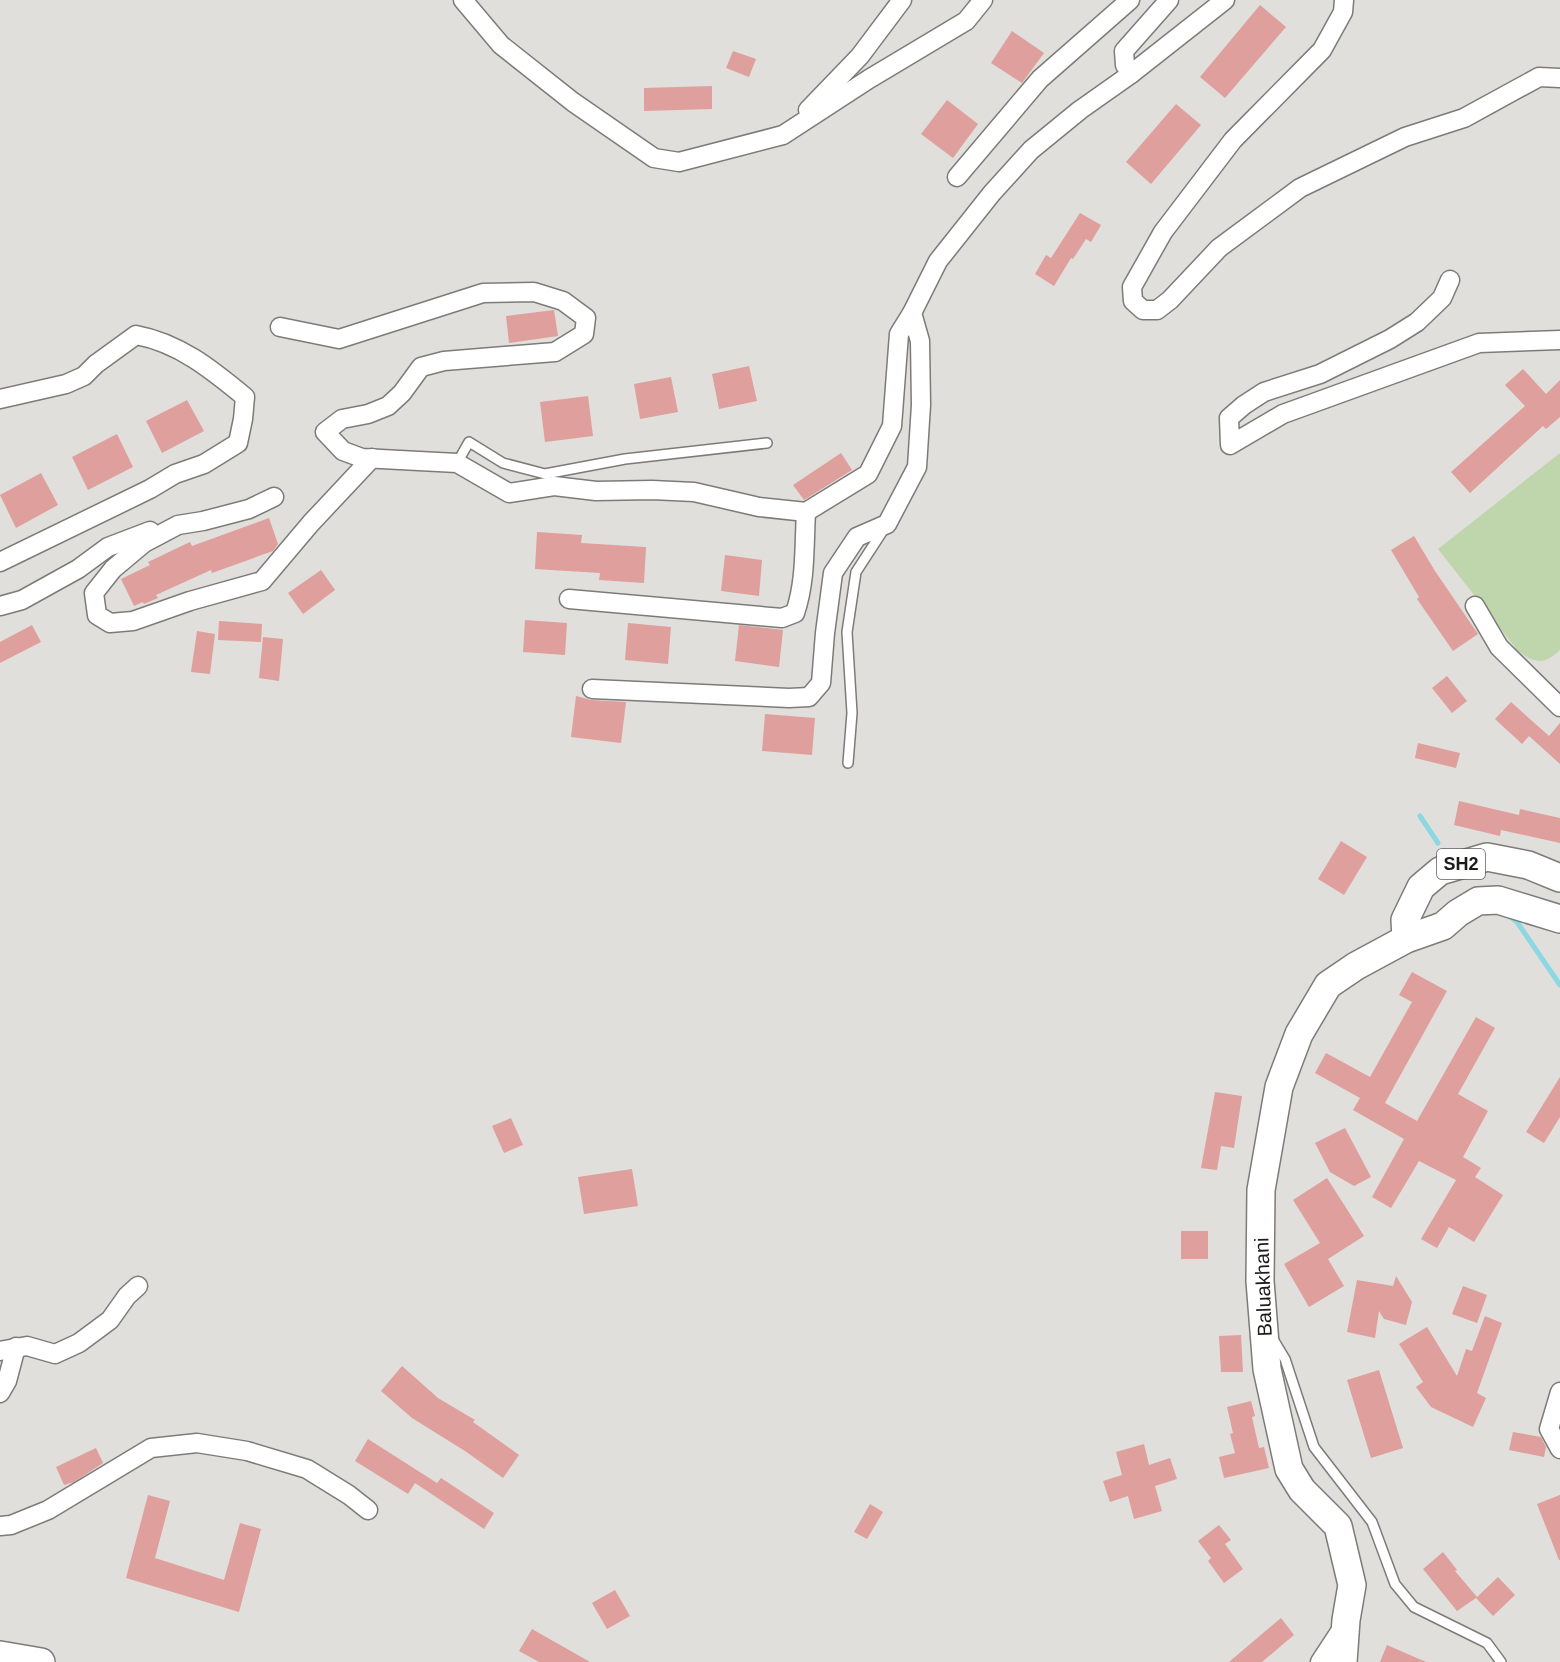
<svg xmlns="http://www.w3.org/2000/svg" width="1560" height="1662" font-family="Arial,sans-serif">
	<rect width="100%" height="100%" fill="#e1dfdb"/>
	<path fill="#bfd5ac" d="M1560 453V650C1543 666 1534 663 1518 651L1438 549Z"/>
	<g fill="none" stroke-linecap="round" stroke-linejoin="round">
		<g stroke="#8cd7e2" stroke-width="5">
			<polyline points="1420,816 1438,843"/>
			<polyline points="1508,915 1517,922 1560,985"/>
		</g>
	</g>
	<g fill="#de9f9d">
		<polygon points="1260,5 1286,27 1225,98 1200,77"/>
		<polygon points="1012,31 1044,53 1022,83 991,63"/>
		<polygon points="733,51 756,59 749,77 726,68"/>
		<polygon points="712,86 712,109 644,111 644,88"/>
		<polygon points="947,100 978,124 953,158 921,134"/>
		<polygon points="1176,104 1201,125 1151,184 1126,162"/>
		<polygon points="1080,213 1101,225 1091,242 1086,239 1073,259 1071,258 1054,286 1035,274 1046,255 1051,258"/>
		<polygon points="554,310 558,336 509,343 506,316"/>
		<polygon points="749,366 757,401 719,409 712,374"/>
		<polygon points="1523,369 1546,394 1560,380 1560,417 1546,429 1543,426 1470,493 1451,472 1525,406 1505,385"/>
		<polygon points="671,377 678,412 640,419 634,384"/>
		<polygon points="588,396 593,436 545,442 540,402"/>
		<polygon points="187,400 204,431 162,453 146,421"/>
		<polygon points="117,434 133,467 88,490 72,457"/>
		<polygon points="841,453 852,470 804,500 793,485"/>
		<polygon points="41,473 58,505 16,528 0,495"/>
		<polygon points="269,518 278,544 273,551 212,573 211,570 156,595 158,598 144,604 143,602 134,606 121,579 150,565 148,562 190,542 192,546"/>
		<polygon points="537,532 582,535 581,543 646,547 644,583 599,580 600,573 535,569"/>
		<polygon points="1414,536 1435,571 1478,634 1453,651 1417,599 1419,597 1391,550"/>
		<polygon points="725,555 762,560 759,596 721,591"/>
		<polygon points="321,570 335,590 303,614 288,593"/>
		<polygon points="525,620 567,623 565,655 523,652"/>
		<polygon points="219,621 262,624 261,642 218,640"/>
		<polygon points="628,623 671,627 668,664 625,660"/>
		<polygon points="32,625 41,642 0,663 0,642"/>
		<polygon points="739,625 783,630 779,667 735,661"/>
		<polygon points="197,631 215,634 210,674 191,672"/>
		<polygon points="263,637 283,639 279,681 259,678"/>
		<polygon points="1447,676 1467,701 1452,713 1432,688"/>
		<polygon points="576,696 591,700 626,702 621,743 571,737"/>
		<polygon points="1511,702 1549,736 1560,723 1560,764 1529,736 1522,744 1495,719"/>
		<polygon points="765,714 815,718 812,755 762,751"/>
		<polygon points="1418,743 1460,753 1456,768 1415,758"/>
		<polygon points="1459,801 1519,815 1520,809 1560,818 1560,843 1501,830 1500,836 1454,825"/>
		<polygon points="1341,841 1367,857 1344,895 1318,879"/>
		<polygon points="1412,972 1447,991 1385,1103 1417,1121 1476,1017 1495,1028 1458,1094 1488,1111 1463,1157 1481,1168 1475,1177 1503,1195 1474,1242 1449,1227 1437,1248 1421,1239 1456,1180 1419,1161 1391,1208 1372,1197 1404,1139 1353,1110 1360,1098 1315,1073 1326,1053 1370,1077 1412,1002 1399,995"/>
		<polygon points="1560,1077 1560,1117 1544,1143 1526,1132"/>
		<polygon points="1215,1092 1242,1096 1234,1148 1221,1146 1217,1170 1201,1168"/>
		<polygon points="511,1118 523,1145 504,1153 492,1126"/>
		<polygon points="1345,1128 1371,1177 1354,1186 1330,1172 1315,1143"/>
		<polygon points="632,1169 638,1206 584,1214 578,1177"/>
		<polygon points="1327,1178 1364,1236 1328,1259 1344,1286 1309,1307 1284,1264 1320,1243 1293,1200"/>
		<rect x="1181" y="1231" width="27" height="28"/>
		<polygon points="1396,1276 1412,1302 1406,1325 1384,1319 1379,1311 1375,1338 1347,1332 1357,1280 1393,1286"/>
		<polygon points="1463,1286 1487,1295 1477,1323 1452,1314"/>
		<polygon points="1485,1316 1502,1323 1477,1393 1486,1398 1473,1427 1431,1407 1416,1387 1423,1382 1399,1344 1427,1327 1457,1376 1466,1349 1472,1351"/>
		<polygon points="1241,1335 1243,1372 1221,1372 1219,1336"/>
		<polygon points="402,1366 438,1398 475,1420 473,1422 519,1455 503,1478 465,1451 412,1418 381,1391"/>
		<polygon points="1379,1370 1403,1448 1371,1458 1347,1380"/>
		<polygon points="1251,1401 1255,1416 1252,1417 1259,1448 1264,1447 1269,1468 1224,1478 1219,1457 1235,1453 1230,1434 1233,1433 1227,1407"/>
		<polygon points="1513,1432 1541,1437 1546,1447 1544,1457 1509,1450"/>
		<polygon points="368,1439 437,1483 441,1478 494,1513 484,1529 415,1483 408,1494 355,1461"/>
		<polygon points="1144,1444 1149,1465 1170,1458 1177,1479 1155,1486 1162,1511 1134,1519 1128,1496 1110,1502 1103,1481 1122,1475 1116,1452"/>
		<polygon points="96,1448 103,1463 74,1482 64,1485 56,1467"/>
		<polygon points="148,1495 170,1501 155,1558 224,1580 240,1523 261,1529 239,1612 126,1578"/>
		<polygon points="1560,1495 1560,1560 1559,1560 1537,1504"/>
		<polygon points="870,1504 883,1512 867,1539 854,1532"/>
		<polygon points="1219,1525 1231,1540 1225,1544 1243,1569 1224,1583 1208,1561 1211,1558 1198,1541"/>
		<polygon points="1443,1552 1457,1570 1455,1571 1477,1597 1498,1577 1515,1595 1493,1616 1476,1598 1457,1611 1423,1569"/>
		<polygon points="615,1590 630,1616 607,1629 592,1603"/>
		<polygon points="1281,1618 1294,1635 1262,1662 1229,1662"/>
		<polygon points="532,1629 590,1662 539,1662 519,1651"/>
		<polygon points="1387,1645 1426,1662 1380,1662"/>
	</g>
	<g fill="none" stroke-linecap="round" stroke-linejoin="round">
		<g stroke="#7d7b78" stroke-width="12">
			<g id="lane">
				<polyline points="457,463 469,442 503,463 545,474 625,459 767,443"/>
				<polyline points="848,763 852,713 847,632 856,572 884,529"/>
				<polyline points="1273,1339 1285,1359 1314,1447 1372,1522 1395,1584 1414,1607 1487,1643 1501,1662"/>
			</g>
		</g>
		<g stroke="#7d7b78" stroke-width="21">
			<g id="street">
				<polyline points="463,0 501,45 573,102 654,158 679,162 783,135 869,79 966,21 983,0"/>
				<polyline points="1169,0 1124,51 1125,65 1131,74 1225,0"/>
				<polyline points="1344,0 1343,12 1322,50 1233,140 1163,232 1132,287 1133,301 1143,310 1157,310 1170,300 1219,248 1300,188 1405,137 1464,118 1539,77 1560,78"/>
				<polyline points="808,110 860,56 902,0"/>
				<polyline points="957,177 1040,79 1130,0"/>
				<polyline points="1450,280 1442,298 1417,322 1390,339 1320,374 1264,392 1244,405 1229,418 1230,445 1283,414 1479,343 1560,340"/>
				<polyline points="280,327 339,339 483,293 534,292 563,301 586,318 584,334 555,352 444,361 421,367 402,393 388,406 368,414 342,419 325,432 343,451 362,458 457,463 509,493 554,486 596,491 652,490 694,492 759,507 806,512 868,474 892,426 899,334 912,313 938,261 992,193 1031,150 1080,110 1131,74"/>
				<path d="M0 399 66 384 84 376 96 364 136 335C179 343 211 369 245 397L243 419 238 443 204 464 175 474 150 489 0 562"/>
				<polyline points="274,497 249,509 203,521 178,525 144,543 113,569 94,593 97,615 110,623 133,621 190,601 262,581 311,523 372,458"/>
				<path d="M569 599 782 618 795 613C806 581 804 546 806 512"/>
				<polyline points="0,606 22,600 78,569 108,547 150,531"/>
				<polyline points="1475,606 1499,647 1560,707"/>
				<polyline points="592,689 789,698 809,697 821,683 825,633 833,573 857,537 887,524 917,467 921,405 920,341 912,313"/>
				<polyline points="0,1351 27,1346 55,1354 79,1343 110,1320 127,1296 138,1286"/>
				<polyline points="1560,1392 1549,1429 1560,1449"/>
				<polyline points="0,1393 7,1381 16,1347"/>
				<polyline points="0,1526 11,1525 48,1510 151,1448 197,1443 247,1451 307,1469 349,1495 368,1510"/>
				<polyline points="1320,1662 1343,1627"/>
			</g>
		</g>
		<g stroke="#7d7b78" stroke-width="30">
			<g id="primary">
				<polyline points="1406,939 1405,920 1421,887 1440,871 1487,857 1528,865 1560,878"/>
				<polyline points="0,1655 41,1662"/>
				<polyline points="1343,1662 1346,1620 1352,1585 1338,1526 1302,1490 1289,1469 1267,1369 1260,1281 1261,1190 1279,1087 1299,1034 1328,985 1356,966 1406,939 1443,926 1458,913 1478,901 1498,900 1560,919"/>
			</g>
		</g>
		<use href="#lane" stroke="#fff" stroke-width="9"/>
		<use href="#street" stroke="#fff" stroke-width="18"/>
		<use href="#primary" stroke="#fff" stroke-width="27"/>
	</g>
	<g text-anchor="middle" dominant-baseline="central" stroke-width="4.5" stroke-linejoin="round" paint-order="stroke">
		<rect fill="#fff" stroke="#61605f" stroke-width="1.5" x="1437" y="849" width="48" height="30" rx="4.5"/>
		<g font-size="18" font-weight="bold" fill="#1d1c1a">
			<text x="1461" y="864">SH2</text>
		</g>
		<g font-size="20" fill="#1d1c1a" stroke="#fff">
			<text transform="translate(1263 1287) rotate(-92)">Baluakhani</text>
		</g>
	</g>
</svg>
